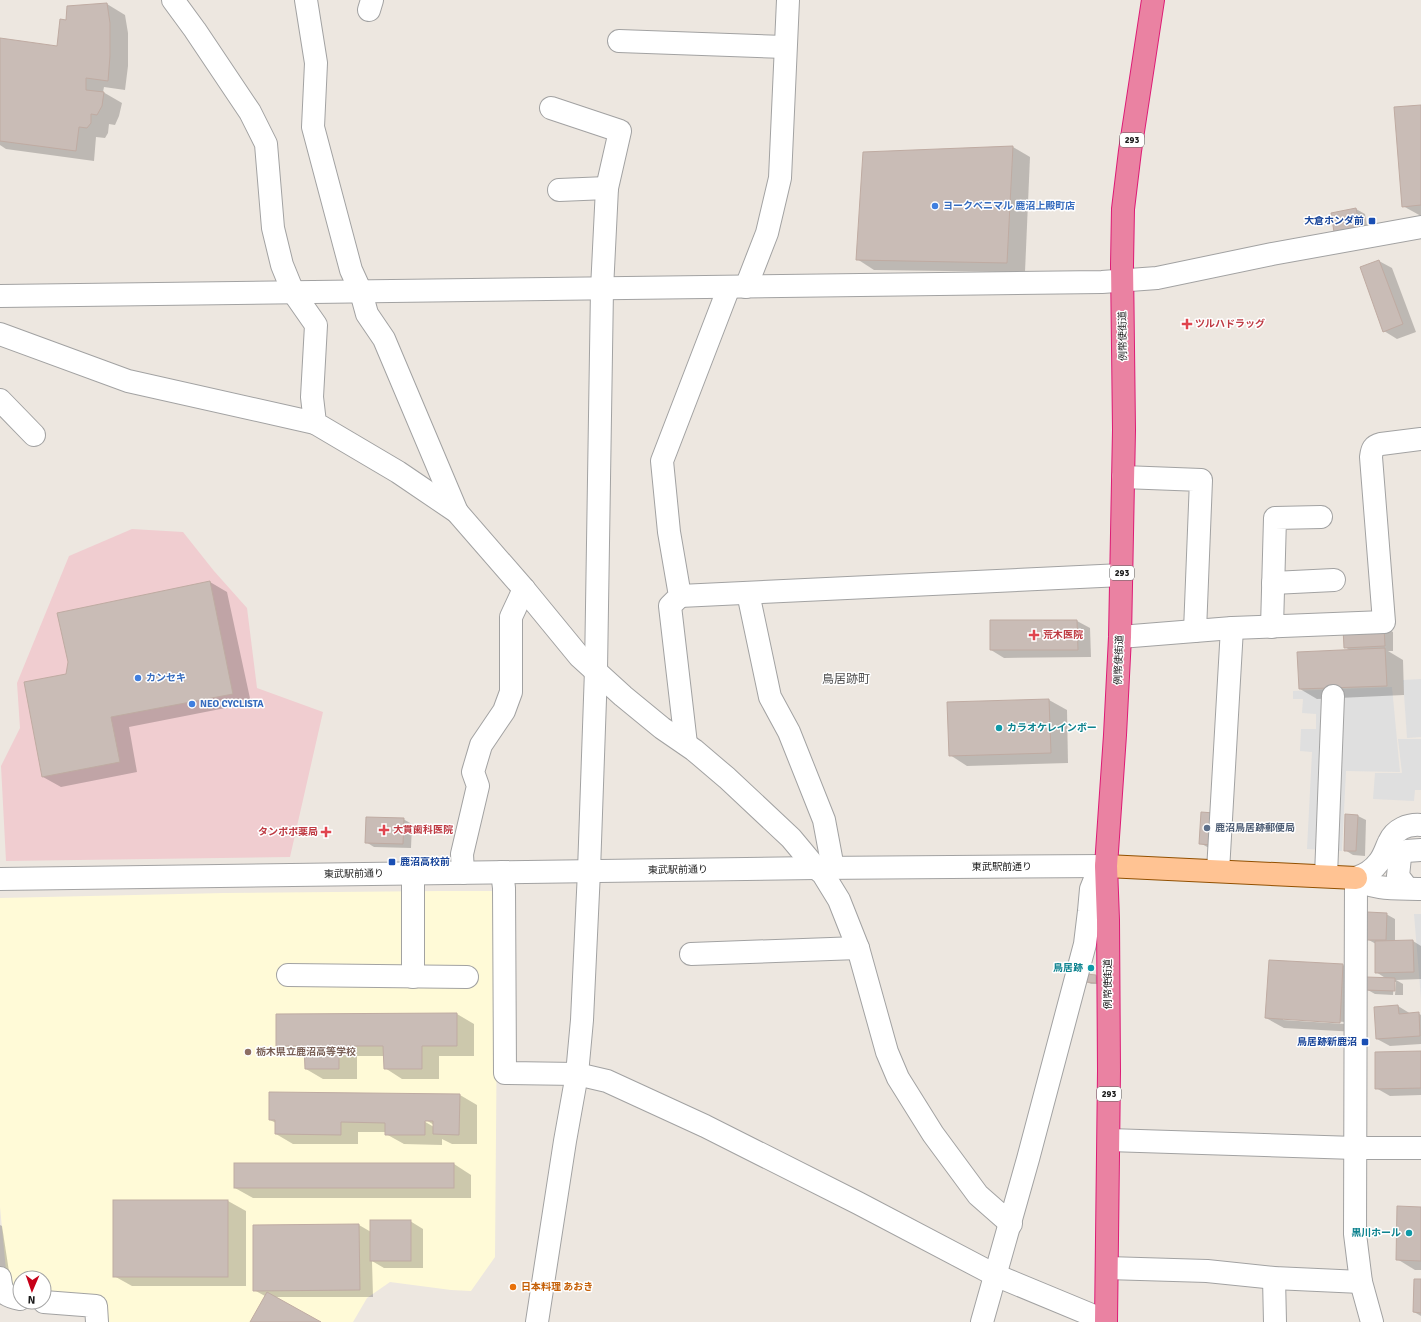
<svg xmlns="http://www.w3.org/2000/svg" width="1421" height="1322" font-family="Signika,'Noto Sans JP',sans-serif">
	<rect width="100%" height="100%" fill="#ede7e0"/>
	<polygon fill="#f0cdd0" points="132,529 183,532 214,571 247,608 257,688 323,712 290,857 6,861 1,766 20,728 17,683 69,556"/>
	<polygon fill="#fffad7" points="441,891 498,891 495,1257 471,1291 451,1290 390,1282 367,1298 353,1322 102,1322 44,1292 44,1278 20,1278 20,1290 13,1288 7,1281 0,1207 0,898 224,893"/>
	<g fill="#dfdfdf">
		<polygon points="1421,679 1421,737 1407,738 1403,680"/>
		<polygon points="1392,687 1400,772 1346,771 1342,851 1307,849 1312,752 1300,751 1301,729 1316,729 1316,714 1302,713 1303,699 1293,699 1293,691"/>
		<polygon points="1398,739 1421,739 1421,790 1415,790 1414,801 1373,799 1375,773 1402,773"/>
		<polygon points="1414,914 1421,914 1421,999"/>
	</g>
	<g fill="#0003" fill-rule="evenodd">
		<polygon points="107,4 125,15 128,33 128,66 125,90 104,87 103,92 122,103 119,116 115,125 109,124 108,133 105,138 96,137 94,161 6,149 0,145 0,45 58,47 67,21"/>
		<polygon points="1421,106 1421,216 1403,206"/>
		<polygon points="1013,147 1030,157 1025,272 874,270 857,259"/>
		<polygon points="1356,209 1365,214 1368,232 1344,237"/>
		<polygon points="1379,261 1392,268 1416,332 1397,339 1384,331"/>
		<polygon points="210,582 227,592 251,703 129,727 137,772 61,787 43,777 67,674"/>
		<polygon points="991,621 1077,621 1090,628 1091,657 1004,658 991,650"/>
		<polygon points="1384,627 1393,632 1393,651 1388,651 1403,660 1404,695 1317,699 1300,689 1351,651 1345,647"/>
		<polygon points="1049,700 1067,710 1068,763 967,766 950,755"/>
		<polygon points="1214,814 1209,848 1200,843"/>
		<polygon points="1358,816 1366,820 1365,856 1353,855 1345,850"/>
		<polygon points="403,819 412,824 411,848 374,847 366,842"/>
		<polygon points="1386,914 1395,919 1395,941 1413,941 1421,946 1421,979 1396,980 1403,984 1403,995 1395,995 1396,982 1394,982 1393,995 1375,994 1366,989 1387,979 1376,972 1376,944 1367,939"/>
		<path d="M1343 965 1361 976 1357 1032 1284 1028 1266 1018ZM1283 1018 1345 1022V1024L1283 1020Z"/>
		<polygon points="1096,976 1100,978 1099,984 1091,984 1087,982"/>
		<polygon points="1398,1006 1411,1014 1418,1013 1421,1015 1421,1044 1390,1046 1377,1039"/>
		<polygon points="457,1014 474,1024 474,1056 439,1056 439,1079 402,1079 385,1068 385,1056 357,1056 357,1079 323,1079 306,1069 305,1056 295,1056 277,1045"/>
		<polygon points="1421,1052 1421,1095 1390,1096 1376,1088"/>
		<path d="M460 1095 477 1105V1144H452L442 1139V1145L404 1144 386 1134V1132H358V1144H293L276 1134V1123L270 1120ZM421 1117 434 1125V1127L420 1119Z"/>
		<polygon points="454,1164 471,1175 471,1198 253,1198 235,1188"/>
		<polygon points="114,1201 228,1201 246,1211 246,1286 132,1286 114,1276"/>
		<polygon points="1421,1208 1421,1270 1415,1270 1397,1259"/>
		<polygon points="410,1221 423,1229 423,1268 384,1268 372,1261 373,1297 275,1297 319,1322 251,1322 265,1296 254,1290 359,1225 371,1232"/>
		<polygon points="0,1225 2,1226 12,1291 0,1289"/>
		<polygon points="1421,1280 1421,1316 1414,1312"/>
	</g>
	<g fill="#c9bcb6" stroke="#bfaba2">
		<polygon points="107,3 110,23 110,56 108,81 86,78 86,90 104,92 102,106 97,115 91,114 91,123 87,128 79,127 76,151 0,141 0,38 57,46 60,19 66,20 67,6"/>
		<polygon points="1421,105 1421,205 1402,207 1394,107"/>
		<polygon points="1013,146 1007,263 856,260 863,152"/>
		<polygon points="1356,208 1360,228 1334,232 1331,213"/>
		<polygon points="1379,260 1403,324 1383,332 1360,267"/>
		<polygon points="210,581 233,694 111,717 120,762 42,777 24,682 66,674 68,662 57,613"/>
		<polygon points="990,620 1077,620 1078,650 990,650"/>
		<polygon points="1384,626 1385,646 1344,648 1343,628"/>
		<polygon points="1385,648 1387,686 1299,689 1297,652"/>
		<polygon points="1049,699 1051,753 949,756 947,702"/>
		<polygon points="1201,812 1214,813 1212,845 1199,844"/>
		<polygon points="1345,814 1358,815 1356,851 1344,851"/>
		<polygon points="366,817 404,818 403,844 365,843"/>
		<polygon points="1367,912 1387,913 1386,940 1366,940"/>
		<polygon points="1413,940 1414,972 1375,973 1375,941"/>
		<polygon points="1269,960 1343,964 1340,1023 1265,1018"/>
		<polygon points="1086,974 1096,975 1096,983 1086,982"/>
		<polygon points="1366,977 1395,978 1395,991 1365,990"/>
		<polygon points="1398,1005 1399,1014 1419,1012 1420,1036 1376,1039 1374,1007"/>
		<polygon points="457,1013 457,1046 422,1046 422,1069 384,1069 383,1046 339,1046 339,1069 305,1069 304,1046 276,1046 276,1014"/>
		<polygon points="1421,1051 1421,1088 1375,1089 1375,1052"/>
		<polygon points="269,1092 460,1094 459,1135 433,1134 433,1121 425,1121 425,1135 385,1135 385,1123 341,1122 341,1135 275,1134 275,1120 269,1120"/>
		<rect x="234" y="1163" width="220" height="25"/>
		<rect x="113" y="1200" width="115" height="77"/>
		<polygon points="1397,1206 1421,1207 1421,1261 1396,1260"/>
		<rect x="370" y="1220" width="41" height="41"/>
		<polygon points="359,1224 360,1290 253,1291 253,1225"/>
		<polygon points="1414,1279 1421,1279 1421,1313 1413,1312"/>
		<polygon points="267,1292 321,1322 250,1322"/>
	</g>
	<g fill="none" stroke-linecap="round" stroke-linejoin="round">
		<g stroke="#a2a2a2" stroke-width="24">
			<g id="minor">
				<polyline points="173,0 195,30 250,112 266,144 273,228 282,265 293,292 316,325 312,397 315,423 398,472 457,512 524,589 579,656 623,696 662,728 694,750 727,778 791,838 816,868 823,874 839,900 858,948 887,1052 898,1078 933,1134 978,1195 1011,1224"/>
				<polyline points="306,0 316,63 313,127 351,270 361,292 367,314 384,339 457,512"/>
				<polyline points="369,10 372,0"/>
				<polyline points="619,41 785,47"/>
				<polyline points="559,190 607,188"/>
				<polyline points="746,287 767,233 780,178 788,0"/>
				<polyline points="0,296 1102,282 1157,278 1272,254 1421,227"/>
				<polyline points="0,334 128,381 315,423"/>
				<polyline points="0,400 34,435"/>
				<polyline points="1123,477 1201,480 1195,631"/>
				<polyline points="1273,583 1334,580"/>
				<polyline points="748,593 770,697 789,732 824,820 833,868"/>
				<polyline points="680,596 1122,575"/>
				<polyline points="1272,627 1275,518 1321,517"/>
				<path d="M1120 637 1232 628 1384 622 1371 457C1372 449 1373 446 1381 444L1421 439"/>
				<polyline points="686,744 670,606 680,596 669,532 662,461 729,287"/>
				<polyline points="1218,871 1232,628"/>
				<polyline points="502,872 504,888 505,1073 577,1074 607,1081 705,1126 858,1203 995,1275 1106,1321"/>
				<polyline points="413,873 413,977"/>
				<polyline points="463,873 462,854 478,786 473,772 481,745 504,711 511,692 511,617 524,589"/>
				<polyline points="1326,876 1333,696"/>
				<polyline points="1356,878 1355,1234 1361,1282 1372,1322"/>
				<path d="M1356 878C1365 875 1374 869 1379 862 1384 856 1386 848 1389 842 1395 829 1408 824 1421 825"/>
				<path d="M1356 878C1372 891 1401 888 1421 889"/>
				<polyline points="0,879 816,868 1106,866"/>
				<polyline points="1407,888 1398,876 1400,857 1406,851 1421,850"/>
				<polyline points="691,954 858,948"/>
				<polyline points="288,975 467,977"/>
				<polyline points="1109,1140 1355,1148 1421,1148"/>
				<polyline points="1107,1268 1207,1271 1274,1278 1361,1282"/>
				<path d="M0 1278C2 1294 5 1296 20 1299"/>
				<polyline points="1274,1278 1275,1322"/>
				<polyline points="44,1302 96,1306 97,1322"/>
				<polyline points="537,1322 565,1141 577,1074 582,1020 589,871 596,670 602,289 607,188 620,131 551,108"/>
				<polyline points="982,1322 1028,1159 1085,944 1089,911 1091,889 1095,879 1106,866"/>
			</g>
		</g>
		<g stroke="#925000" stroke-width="24">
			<polyline id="major" points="1106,866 1356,878"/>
		</g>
		<g stroke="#dd1b75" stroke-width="24">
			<polyline id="highway" points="1106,1322 1109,1071 1108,920 1106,866 1115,735 1120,637 1124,430 1122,265 1123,209 1130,151 1153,0"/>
		</g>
		<use href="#minor" stroke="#fff" stroke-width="22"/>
		<use href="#major" stroke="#ffc393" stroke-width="22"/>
		<use href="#highway" stroke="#ea82a2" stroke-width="22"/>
	</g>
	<g fill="#3f7fe0" stroke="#fff" stroke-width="1.5">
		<circle cx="935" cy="206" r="4"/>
		<circle cx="138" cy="678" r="4"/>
		<circle cx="192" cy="704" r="4"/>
	</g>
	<g fill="#1a4fb4" stroke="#fff" stroke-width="1.5">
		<rect x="1368" y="217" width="8" height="8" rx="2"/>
		<rect x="388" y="858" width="8" height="8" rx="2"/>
		<rect x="1361" y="1038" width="8" height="8" rx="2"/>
	</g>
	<g fill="#e0444e" stroke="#fff" stroke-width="1.5">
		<path d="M1185 318h4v4h4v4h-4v4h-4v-4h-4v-4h4z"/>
		<path d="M1032 629h4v4h4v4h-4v4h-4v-4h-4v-4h4z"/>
		<path d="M382 824h4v4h4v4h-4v4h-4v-4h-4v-4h4z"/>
		<path d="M324 826h4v4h4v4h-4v4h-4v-4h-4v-4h4z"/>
	</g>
	<g fill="#0f9aa8" stroke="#fff" stroke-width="1.5">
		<circle cx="999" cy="728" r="4"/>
		<circle cx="1091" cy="968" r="4"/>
		<circle cx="1409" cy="1233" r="4"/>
	</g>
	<circle fill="#5c6f8a" stroke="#fff" stroke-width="1.5" cx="1207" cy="828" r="4"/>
	<circle fill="#8d6e63" stroke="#fff" stroke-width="1.5" cx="248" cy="1052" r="4"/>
	<circle fill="#e8710a" stroke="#fff" stroke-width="1.5" cx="513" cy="1287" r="4"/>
	<g text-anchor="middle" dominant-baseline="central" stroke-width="3" stroke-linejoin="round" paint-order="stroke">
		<g fill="#fff" stroke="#5f5f5f" stroke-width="1">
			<rect x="1120" y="133" width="24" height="14" rx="3"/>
			<rect x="1110" y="566" width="24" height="14" rx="3"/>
			<rect x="1097" y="1087" width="24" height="14" rx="3"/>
		</g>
		<g font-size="9" font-weight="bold" fill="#1b1b1b">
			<text x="1132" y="140">293</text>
			<text x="1122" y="573">293</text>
			<text x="1109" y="1094">293</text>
		</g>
		<g font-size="10" font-weight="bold" fill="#366cbe" stroke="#fff" text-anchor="start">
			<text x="943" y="206">ヨークベニマル 鹿沼上殿町店</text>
			<text x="146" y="678">カンセキ</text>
			<text x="200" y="704">NEO CYCLISTA</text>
		</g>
		<g font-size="10" font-weight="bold" fill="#164399" stroke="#fff" text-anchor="end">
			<text x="1364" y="221">大倉ホンダ前</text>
			<text x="400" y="862" text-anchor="start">鹿沼高校前</text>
			<text x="1357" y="1042">鳥居跡新鹿沼</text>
		</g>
		<g font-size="10" font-weight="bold" fill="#be3a42" stroke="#fff" text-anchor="start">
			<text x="1195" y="324">ツルハドラッグ</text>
			<text x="1043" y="635">荒木医院</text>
			<text x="393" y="830">大貫歯科医院</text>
			<text x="318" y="832" text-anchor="end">タンポポ薬局</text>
		</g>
		<g font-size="10" fill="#1b1b1b" stroke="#fff">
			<text transform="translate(1123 336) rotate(-91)">例幣使街道</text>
			<text transform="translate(1119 660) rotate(-88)">例幣使街道</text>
			<text x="1002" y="867">東武駅前通り</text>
			<text transform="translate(678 870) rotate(-1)">東武駅前通り</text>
			<text transform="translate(354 874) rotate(-1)">東武駅前通り</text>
			<text transform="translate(1108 984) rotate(-90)">例幣使街道</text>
		</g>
		<g font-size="10" font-weight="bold" fill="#0d838f" stroke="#fff" text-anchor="end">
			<text x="1007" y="728" text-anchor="start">カラオケレインボー</text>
			<text x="1083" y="968">鳥居跡</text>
			<text x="1401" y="1233">黒川ホール</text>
		</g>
		<g font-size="10" font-weight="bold" fill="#4e5e75" stroke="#fff" text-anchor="start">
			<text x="1215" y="828">鹿沼鳥居跡郵便局</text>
		</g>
		<g font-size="10" font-weight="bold" fill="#785e54" stroke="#fff" text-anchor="start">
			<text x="256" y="1052">栃木県立鹿沼高等学校</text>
		</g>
		<g font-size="10" font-weight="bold" fill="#c56008" stroke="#fff" text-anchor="start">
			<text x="521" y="1287">日本料理 あおき</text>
		</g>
		<g font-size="12" fill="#4e4e4e" stroke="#fff">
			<text x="846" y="679">鳥居跡町</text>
		</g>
	</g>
	<g transform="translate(32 1290) rotate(182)"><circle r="19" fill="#ffffff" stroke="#a4a4a4"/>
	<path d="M0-3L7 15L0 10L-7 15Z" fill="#c60018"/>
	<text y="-6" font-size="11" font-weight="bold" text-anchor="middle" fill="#1b1b1b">N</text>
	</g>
</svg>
